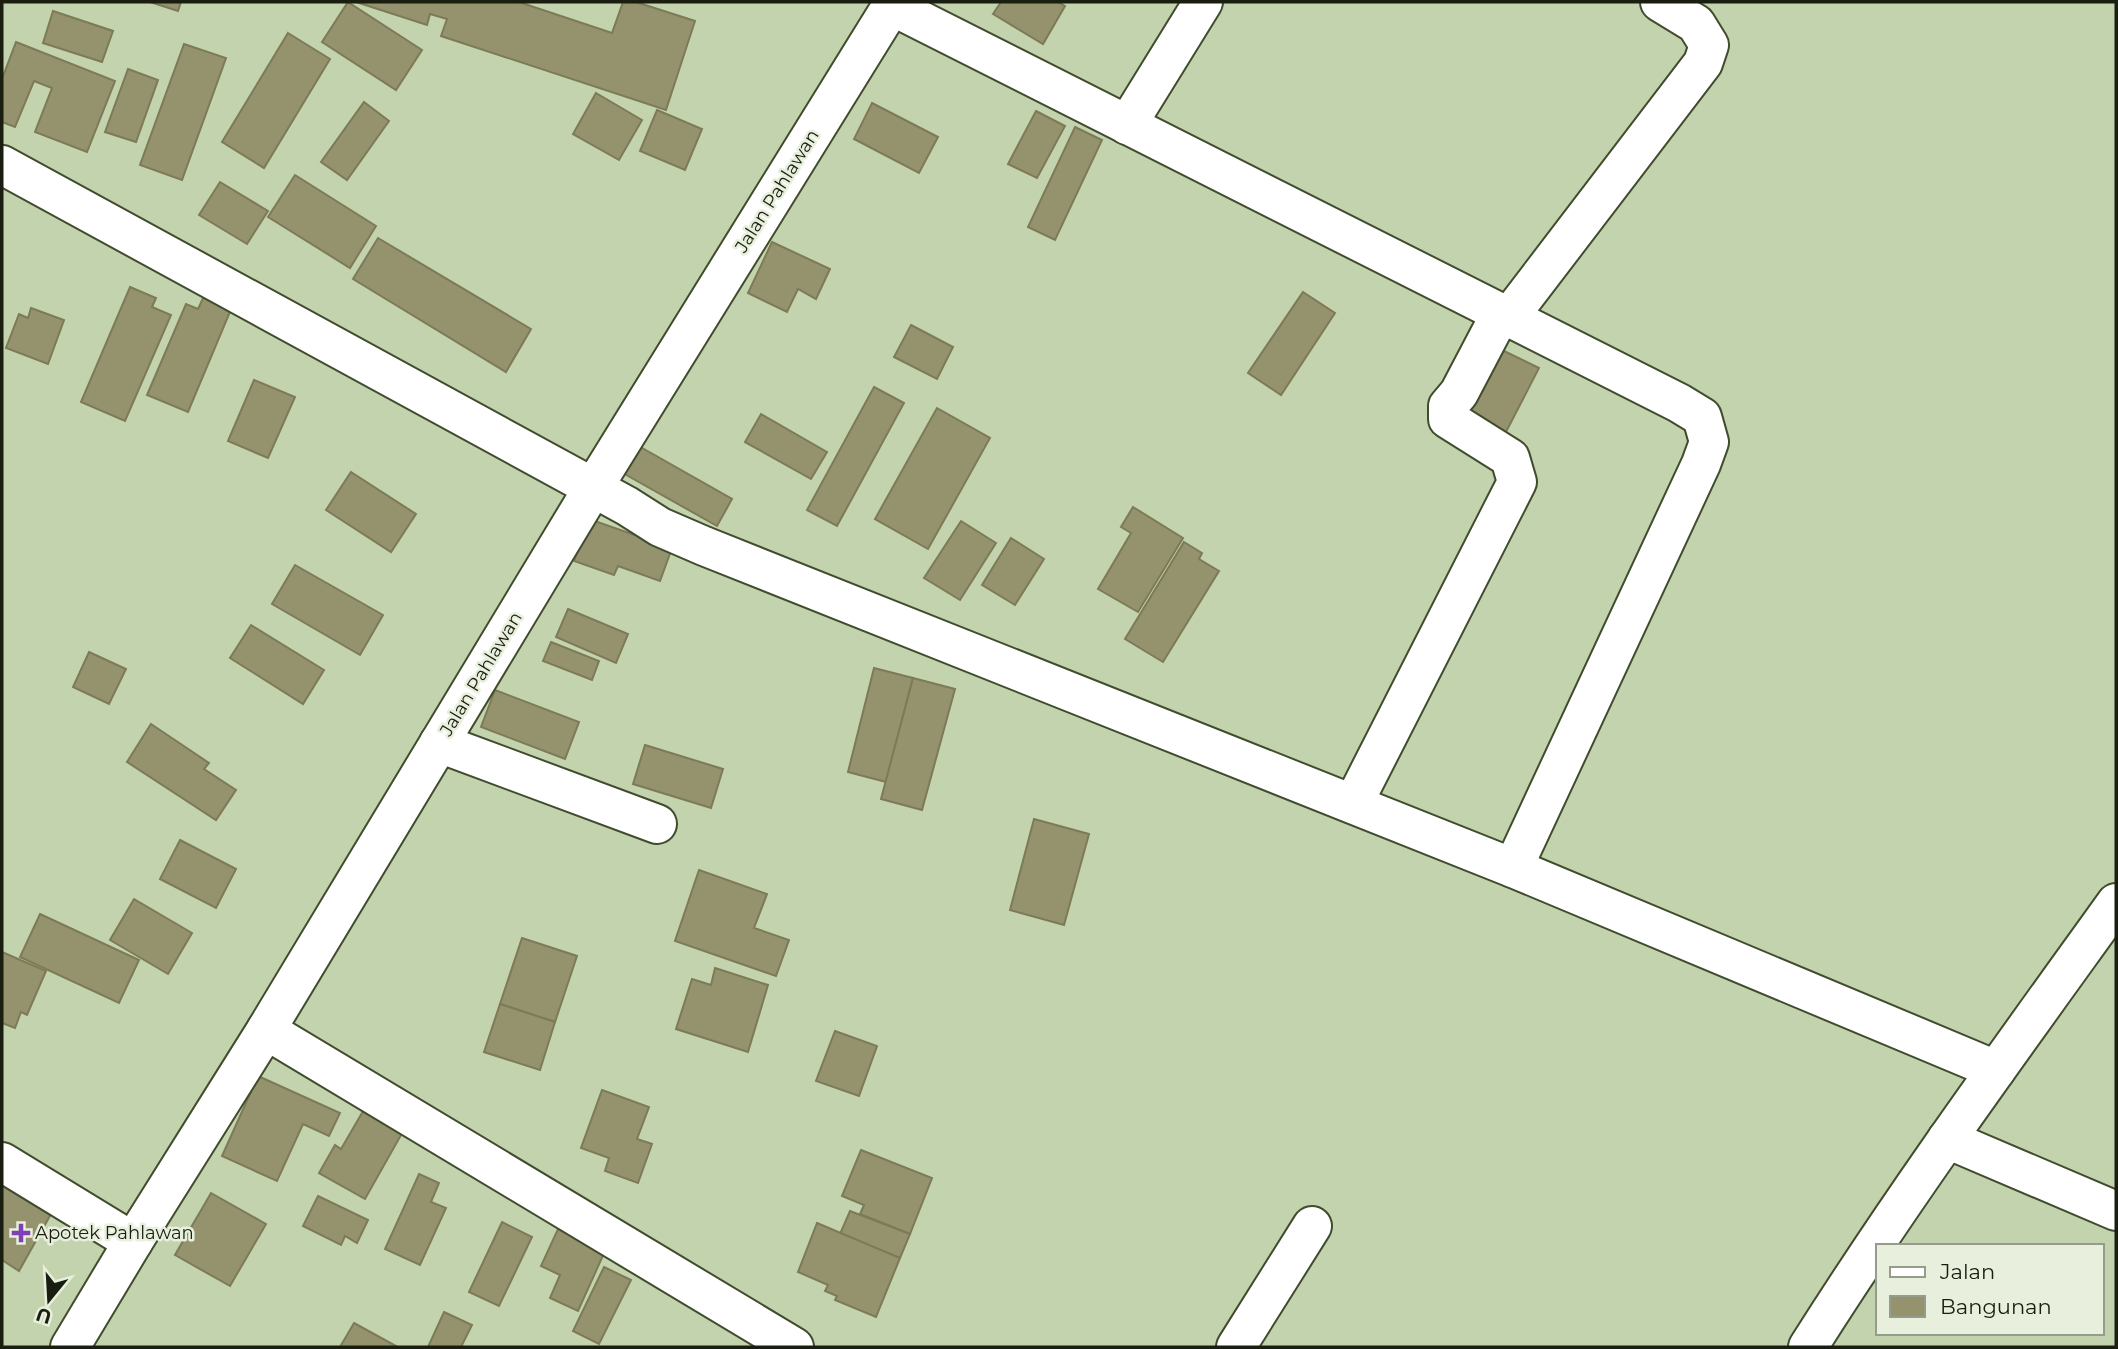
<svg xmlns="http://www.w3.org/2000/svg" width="2118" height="1349" font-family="Montserrat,sans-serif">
	<rect width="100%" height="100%" fill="#c3d3ae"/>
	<g fill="#94936d" stroke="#7d7b57" stroke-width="2">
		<polygon points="150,2 181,2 178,11"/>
		<polygon points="348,2 422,50 396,90 322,42"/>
		<polygon points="356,2 519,2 612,33 623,2 636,2 695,21 666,110 441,36 447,19 430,14 427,25"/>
		<polygon points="1001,2 1058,2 1065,6 1043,44 993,14"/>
		<polygon points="53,11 113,31 102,62 43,43"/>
		<polygon points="288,33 330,59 264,168 222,142"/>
		<polygon points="16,42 115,81 87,152 35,132 52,88 34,81 15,127 2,122 2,79"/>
		<polygon points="184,44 226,58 182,180 140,165"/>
		<polygon points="128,69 158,80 136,142 105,132"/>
		<polygon points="596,93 642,120 619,160 573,134"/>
		<polygon points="364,102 389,121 347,180 321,162"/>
		<polygon points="872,103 938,137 919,173 854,139"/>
		<polygon points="657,110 702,129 685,170 640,151"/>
		<polygon points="1036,111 1065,126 1037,178 1008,164"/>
		<polygon points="1075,127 1102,140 1055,240 1028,227"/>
		<polygon points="295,175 376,226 350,268 268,217"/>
		<polygon points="220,182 268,211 247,244 199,215"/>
		<polygon points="378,238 531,329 506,372 353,279"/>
		<polygon points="772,242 830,269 816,299 798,289 787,312 748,293"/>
		<polygon points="130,287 156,298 152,307 171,315 125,421 81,402"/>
		<polygon points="1303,292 1335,313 1281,395 1248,373"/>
		<polygon points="204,296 232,307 188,412 147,395 186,304 198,309"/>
		<polygon points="31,308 64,320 48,364 6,348 19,314 28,318"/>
		<polygon points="911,325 953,347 937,379 894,357"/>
		<polygon points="1502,350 1539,368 1506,432 1470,413"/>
		<polygon points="254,380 295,397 268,458 228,441"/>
		<polygon points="874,387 904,403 837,526 807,510"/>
		<polygon points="937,408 990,438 928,549 875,519"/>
		<polygon points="761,414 827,452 811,479 745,442"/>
		<polygon points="637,445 732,499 717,526 621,472"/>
		<polygon points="351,472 416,514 391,552 326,510"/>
		<polygon points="1133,507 1183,538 1138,612 1098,589 1131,533 1121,527"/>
		<polygon points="589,519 672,548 660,581 618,566 614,575 574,561"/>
		<polygon points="961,521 996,543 960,600 924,578"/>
		<polygon points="1011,538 1044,559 1015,605 982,585"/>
		<polygon points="1184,542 1202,553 1199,559 1219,571 1163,662 1125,639"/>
		<polygon points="295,565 383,615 360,655 272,604"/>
		<polygon points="568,609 628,634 616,663 556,637"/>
		<polygon points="251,625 324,670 303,704 230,658"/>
		<polygon points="551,642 599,661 592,680 543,661"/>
		<polygon points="89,652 126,669 109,704 73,687"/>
		<polygon points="874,668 913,678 886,782 848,772"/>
		<polygon points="913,678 955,689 922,810 881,799"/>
		<polygon points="495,690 579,722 565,759 481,727"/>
		<polygon points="151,724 209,763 204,769 236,790 216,820 127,762"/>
		<polygon points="645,745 723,769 711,808 633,784"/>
		<polygon points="1034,819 1089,834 1064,925 1010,910"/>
		<polygon points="180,840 236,869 216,908 160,879"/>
		<polygon points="699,870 767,894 754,928 789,940 776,976 675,941"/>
		<polygon points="134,899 192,933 168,974 110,940"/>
		<polygon points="40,914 139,960 119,1003 20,957"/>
		<polygon points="522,938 577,956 555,1022 500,1004"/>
		<polygon points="2,952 46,971 27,1015 21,1012 15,1028 2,1023"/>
		<polygon points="715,968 768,985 748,1052 676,1029 692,979 711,985"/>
		<polygon points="500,1004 555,1022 540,1070 484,1052"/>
		<polygon points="835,1031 877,1046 859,1096 816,1081"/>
		<polygon points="258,1076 340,1113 329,1136 303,1124 277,1181 222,1156"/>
		<polygon points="602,1090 649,1107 637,1139 652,1144 638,1183 605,1171 609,1158 581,1148"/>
		<polygon points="366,1106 405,1128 365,1199 319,1173 335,1145 341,1149"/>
		<polygon points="861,1150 932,1178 910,1234 860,1214 864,1205 842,1196"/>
		<polygon points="2,1174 56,1205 19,1271 2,1260"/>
		<polygon points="419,1174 439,1183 431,1202 446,1208 420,1265 385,1249"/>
		<polygon points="211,1193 266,1224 230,1286 175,1255"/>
		<polygon points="318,1196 368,1220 357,1243 345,1236 341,1245 303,1226"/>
		<polygon points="850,1211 910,1234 900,1258 840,1234"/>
		<polygon points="502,1222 532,1237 499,1306 469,1292"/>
		<polygon points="817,1223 900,1258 876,1317 835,1300 837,1296 825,1291 828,1285 798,1272"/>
		<polygon points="558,1229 605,1251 578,1311 550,1298 560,1275 541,1266"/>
		<polygon points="604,1267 631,1280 599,1344 573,1331"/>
		<polygon points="444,1312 472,1325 461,1347 428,1347"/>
		<polygon points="354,1323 396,1346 395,1347 340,1347"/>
	</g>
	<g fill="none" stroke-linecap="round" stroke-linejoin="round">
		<g stroke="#404c2d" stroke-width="42">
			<g id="minor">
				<polyline points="892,6 1679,403 1702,417 1709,442 1701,464 1513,868"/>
				<polyline points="1127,125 1203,2"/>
				<polyline points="2,165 627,506 660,527 704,546 1513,868 1996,1070"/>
				<polyline points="1509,317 1703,63 1709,45 1696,24 1660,2"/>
				<polyline points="439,743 657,824"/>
				<polyline points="1353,804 1517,482 1510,458 1448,419 1448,406 1459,393 1501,313"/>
				<polyline points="266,1030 794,1347"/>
				<polyline points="1947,1139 2116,1211"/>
				<polyline points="2,1162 133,1242"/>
				<polyline points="1236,1347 1312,1226"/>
				<path d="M1808 1347C1904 1195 2011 1049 2116 903"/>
			</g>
		</g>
		<g stroke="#404c2d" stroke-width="42">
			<polyline id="highway" points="70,1347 133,1242 266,1030 593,488 894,2"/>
		</g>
		<use href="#minor" stroke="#fff" stroke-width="38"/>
		<use href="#highway" stroke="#fff" stroke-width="38"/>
	</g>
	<path fill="#7f40b5" stroke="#e8f0dd" stroke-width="2.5" d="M17.5 1222.5h7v7h7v7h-7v7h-7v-7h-7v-7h7z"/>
	<g text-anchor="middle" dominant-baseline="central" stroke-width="5" stroke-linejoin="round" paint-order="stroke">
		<g font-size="18" fill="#191e11" stroke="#e8f0dd">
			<text transform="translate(777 191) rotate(-58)">Jalan Pahlawan</text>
			<text transform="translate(481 674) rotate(-59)">Jalan Pahlawan</text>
		</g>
		<g font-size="18" fill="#191e11" stroke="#e8f0dd" text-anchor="start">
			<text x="35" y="1233">Apotek Pahlawan</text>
		</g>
	</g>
	<rect width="2118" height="1349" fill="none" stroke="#191e11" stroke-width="7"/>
	<rect x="1876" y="1244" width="228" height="91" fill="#e8f0dd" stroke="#959c8b" stroke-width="2"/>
	<rect x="1890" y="1267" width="35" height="10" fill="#ffffff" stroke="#959c8b" stroke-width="2"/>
	<text x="1940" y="1279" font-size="21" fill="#191e11">Jalan</text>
	<rect x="1890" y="1296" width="35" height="21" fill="#94936d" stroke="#959c8b" stroke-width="2"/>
	<text x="1940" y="1314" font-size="21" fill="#191e11">Bangunan</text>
	<g transform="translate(49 1300) rotate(198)" stroke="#e8f0dd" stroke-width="5" paint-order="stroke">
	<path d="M0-5L12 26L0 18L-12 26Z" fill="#191e11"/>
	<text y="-10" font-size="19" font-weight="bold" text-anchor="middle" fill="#191e11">U</text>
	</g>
</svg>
